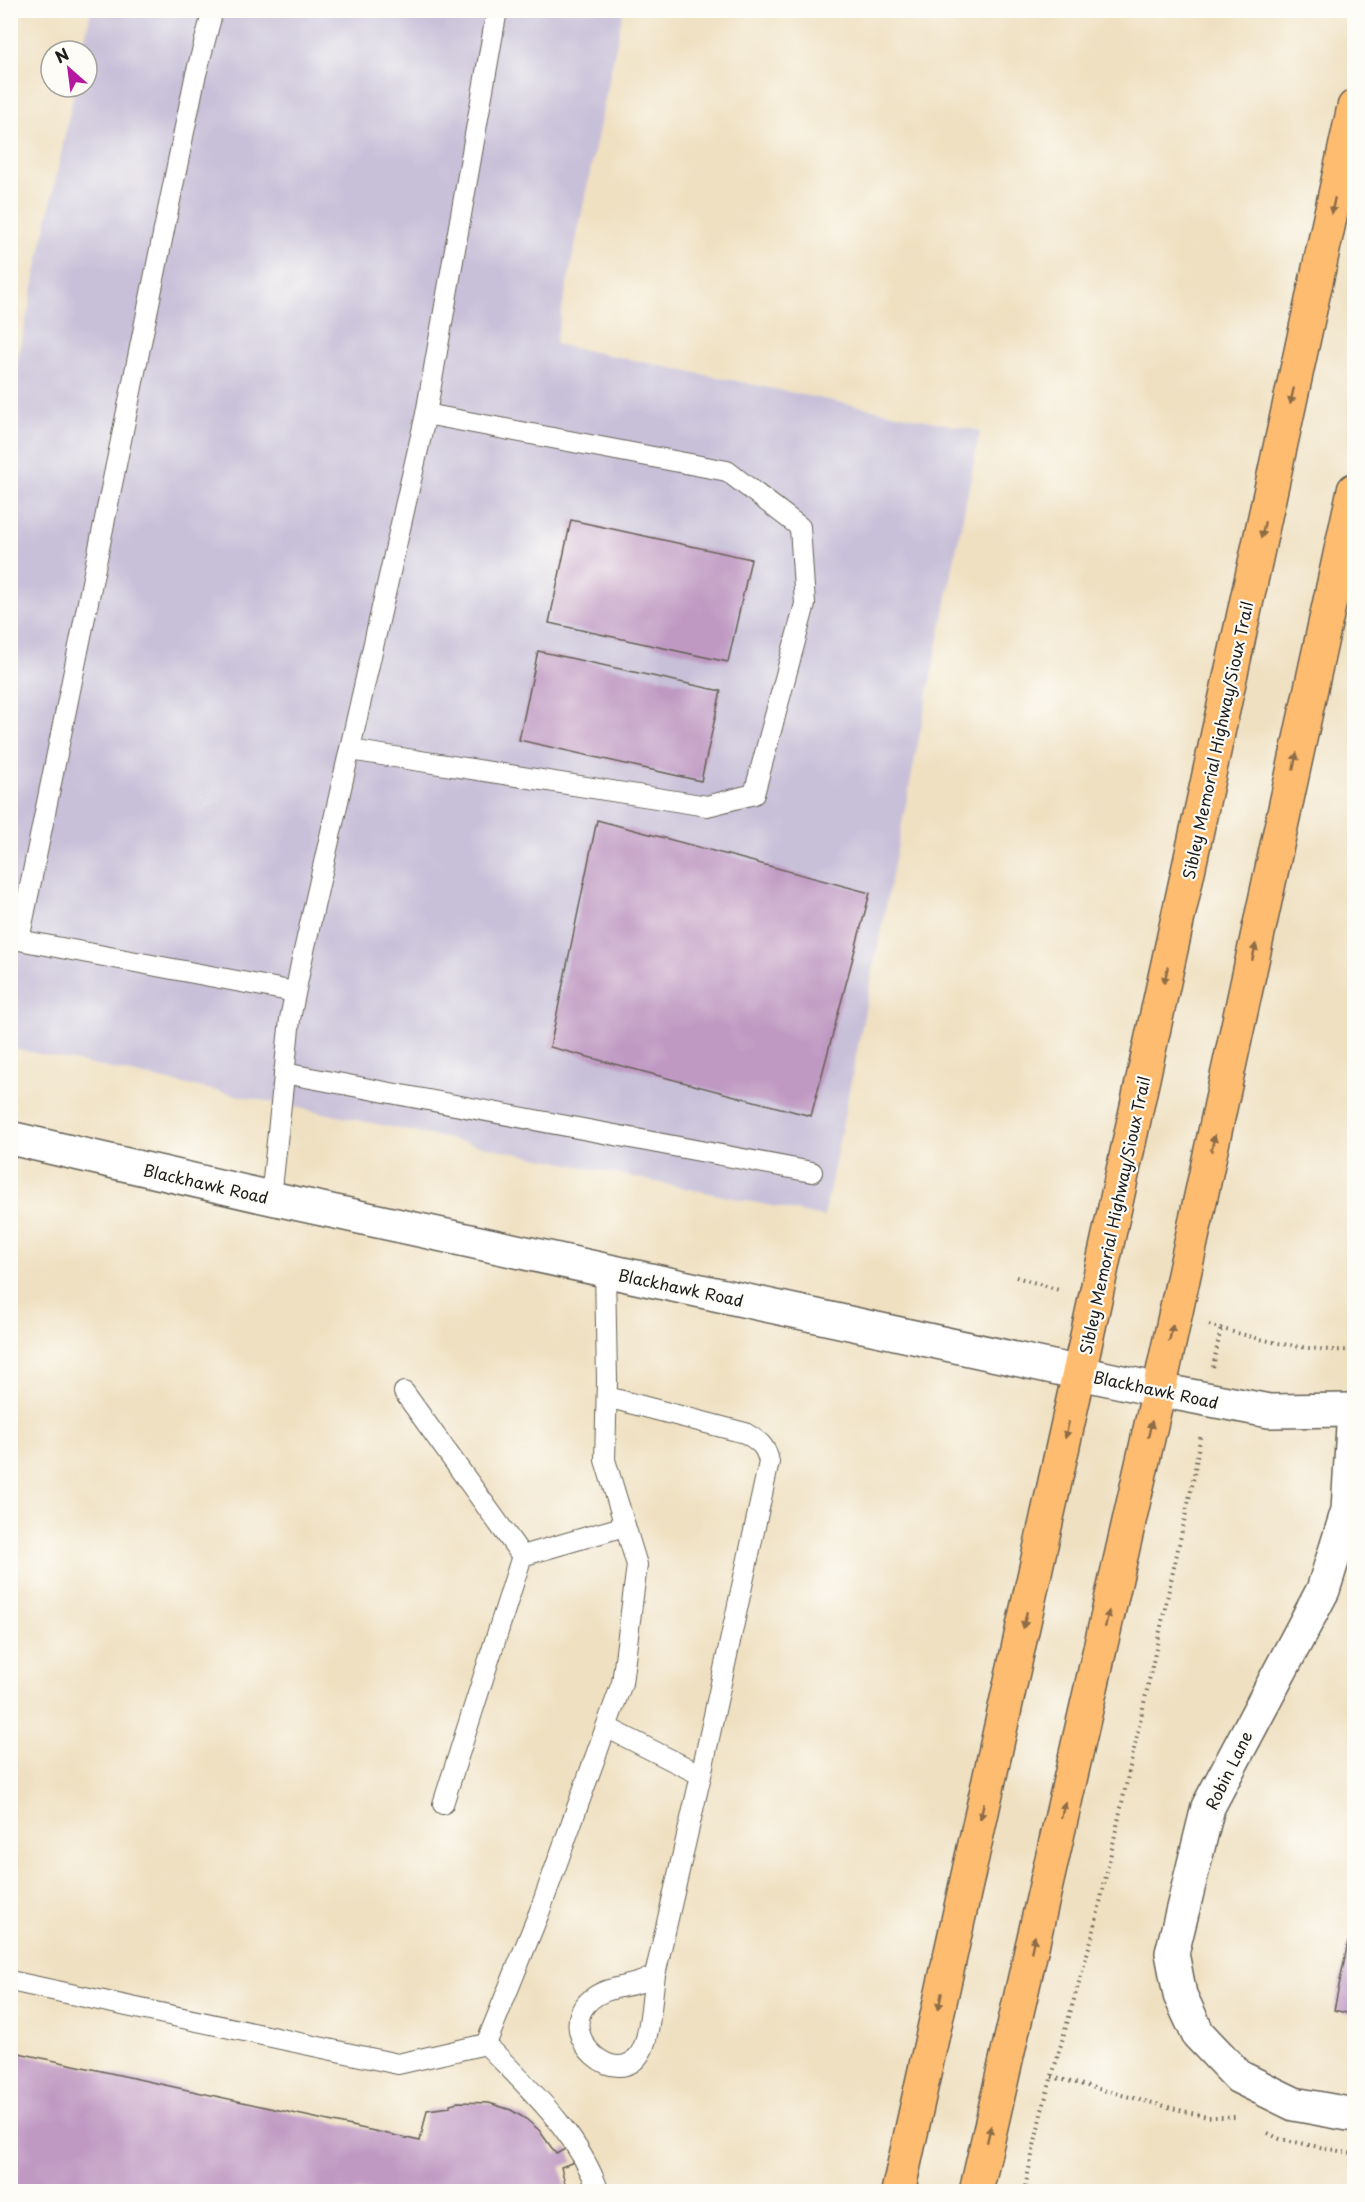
<svg xmlns="http://www.w3.org/2000/svg" width="1365" height="2202" font-family="'Playpen Sans',sans-serif">
	<rect width="100%" height="100%" fill="#fdfcf7"/>
	<filter id="ink" filterUnits="userSpaceOnUse"><feTurbulence type="fractalNoise" baseFrequency=".0167" numOctaves="2"/><feDisplacementMap in="SourceGraphic" scale="12" xChannelSelector="R" yChannelSelector="G"/><feConvolveMatrix kernelMatrix="1 2 1 2 8 2 1 2 1" color-interpolation-filters="sRGB"/></filter>
	<filter id="wash" filterUnits="userSpaceOnUse"><feTurbulence type="fractalNoise" baseFrequency=".008" numOctaves="4" result="noise"/><feDisplacementMap in="SourceGraphic" scale="24" xChannelSelector="R" yChannelSelector="G"/><feGaussianBlur stdDeviation="1.35" result="paint"/><feColorMatrix in="noise" values="0 0 0 0 0 0 0 0 0 0 0 0 0 0 0 0 0 1.4 0 .05"/><feComposite in="paint" operator="in"/></filter>
	<g filter="url(#wash)">
		<rect width="100%" height="100%" fill="#efe0c1"/>
		<polygon fill="#c7c0d8" points="91,11 623,11 555,344 980,431 824,1217 11,1048 11,392 75,87 87,87 87,51 82,51"/>
		<g id="blocks">
			<g fill="#bf99c2">
				<polygon points="571,520 751,559 728,662 549,623"/>
				<polygon points="538,651 721,691 701,781 519,740"/>
				<polygon points="597,820 870,893 811,1116 550,1047"/>
				<polygon points="1348,1942 1354,1943 1354,2015 1334,2010"/>
				<polygon points="10,2051 420,2141 427,2110 450,2107 450,2104 458,2102 489,2103 511,2110 526,2119 539,2130 556,2154 567,2148 574,2162 561,2167 567,2192 10,2192"/>
			</g>
		</g>
	</g>
	<g filter="url(#ink)">
		<use href="#blocks" fill-opacity="0" stroke="#666156" stroke-width="1.5"/>
		<g fill="none" stroke-linecap="round" stroke-linejoin="round">
			<g stroke="#666156" stroke-width="22">
				<g id="service">
					<polyline points="213,10 195,78 19,940 295,992"/>
					<polyline points="426,414 497,10"/>
					<polyline points="284,1073 812,1172"/>
					<polyline points="271,1198 290,1019 301,964 426,414 727,471 800,527 805,604 754,794 707,806 350,750"/>
					<polyline points="404,1392 522,1556"/>
					<path d="M606 1727 701 1775 769 1462C766 1446 759 1441 745 1433L607 1397"/>
					<polyline points="443,1804 522,1556 625,1526"/>
					<path d="M655 1975C652 1994 650 2038 641 2052 618 2092 556 2037 587 2003 606 1983 634 1990 655 1975L701 1775"/>
					<polyline points="10,1981 398,2064 486,2044 539,1913 622,1683 637,1565 605,1460 607,1380 605,1270"/>
					<path d="M486 2044C529 2089 578 2132 599 2192"/>
				</g>
			</g>
			<g stroke="#666156" stroke-width="36">
				<polyline id="minor" points="1354,1410 1348,1510 1323,1590 1208,1807 1172,1953 1180,1995 1198,2034 1239,2077 1294,2104 1354,2115"/>
			</g>
			<g stroke="#666156" stroke-width="36">
				<polyline id="tertiary" points="10,1138 271,1198 1159,1390 1269,1411 1354,1410"/>
			</g>
			<g stroke="#666156" stroke-width="36">
				<g id="trunk">
					<polyline points="898,2192 1079,1373 1354,107"/>
					<polyline points="976,2192 1159,1390 1354,490"/>
				</g>
			</g>
			<g stroke="#666156" stroke-width="4" stroke-dasharray="1.5 4.5" stroke-linecap="butt">
				<polyline points="1016,1277 1062,1291"/>
				<path d="M1209 1325C1257 1339 1304 1352 1354 1350"/>
				<polyline points="1213,1367 1221,1328"/>
				<polyline points="1052,2077 1207,2117 1238,2117"/>
				<polyline points="1268,2133 1280,2139 1354,2154"/>
				<polyline points="1024,2192 1041,2114 1094,1930 1193,1481 1201,1433"/>
			</g>
			<use href="#service" stroke="#fff" stroke-width="20"/>
			<use href="#minor" stroke="#fff" stroke-width="33"/>
			<use href="#tertiary" stroke="#fff" stroke-width="33"/>
			<use href="#trunk" stroke="#febc70" stroke-width="33"/>
		</g>
		<defs><path id="oneway-solid" d="M-6-.8H1V-3.2L6.5 0L1 3.2V.8H-6Z" transform="scale(1.5)"/></defs>
		<g fill="#8d6c46">
			<use href="#oneway-solid" transform="translate(1333 206) rotate(102)"/>
			<use href="#oneway-solid" transform="translate(1292 396) rotate(102)"/>
			<use href="#oneway-solid" transform="translate(1263 530) rotate(102)"/>
			<use href="#oneway-solid" transform="translate(1295 761) rotate(-78)"/>
			<use href="#oneway-solid" transform="translate(1254 952) rotate(-78)"/>
			<use href="#oneway-solid" transform="translate(1166 975) rotate(102)"/>
			<use href="#oneway-solid" transform="translate(1213 1143) rotate(-78)"/>
			<use href="#oneway-solid" transform="translate(1171 1333) rotate(-78)"/>
			<use href="#oneway-solid" transform="translate(1150 1429) rotate(-77)"/>
			<use href="#oneway-solid" transform="translate(1067 1430) rotate(102)"/>
			<use href="#oneway-solid" transform="translate(1107 1619) rotate(-77)"/>
			<use href="#oneway-solid" transform="translate(1025 1620) rotate(102)"/>
			<use href="#oneway-solid" transform="translate(1063 1810) rotate(-77)"/>
			<use href="#oneway-solid" transform="translate(982 1811) rotate(102)"/>
			<use href="#oneway-solid" transform="translate(1033 1944) rotate(-77)"/>
			<use href="#oneway-solid" transform="translate(940 2001) rotate(102)"/>
			<use href="#oneway-solid" transform="translate(989 2134) rotate(-77)"/>
		</g>
	</g>
	<g text-anchor="middle" dominant-baseline="central" stroke-width="4.5" stroke-linejoin="round" paint-order="stroke">
		<g font-size="16" fill="#1c1c1c" stroke="#fdfcf7">
			<text transform="translate(1217 740) rotate(-78)">Sibley Memorial Highway/Sioux Trail</text>
			<text transform="translate(206 1183) rotate(13)">Blackhawk Road</text>
			<text transform="translate(1114 1215) rotate(-78)">Sibley Memorial Highway/Sioux Trail</text>
			<text transform="translate(681 1287) rotate(12)">Blackhawk Road</text>
			<text transform="translate(1156 1389) rotate(12)">Blackhawk Road</text>
			<text transform="translate(1228 1770) rotate(-64)">Robin Lane</text>
		</g>
	</g>
	<rect width="1365" height="2202" fill="none" stroke="#fdfcf7" stroke-width="36"/>
	<g transform="translate(69 69) rotate(332)"><circle r="28" fill="#fdfcf7" stroke="#a3a29f" stroke-width="1.5"/>
	<path d="M0-4.5L10 22L0 15L-10 22Z" fill="#b5179e"/>
	<text y="-9" font-size="16" font-weight="bold" text-anchor="middle" fill="#1c1c1c">N</text>
	</g>
</svg>
